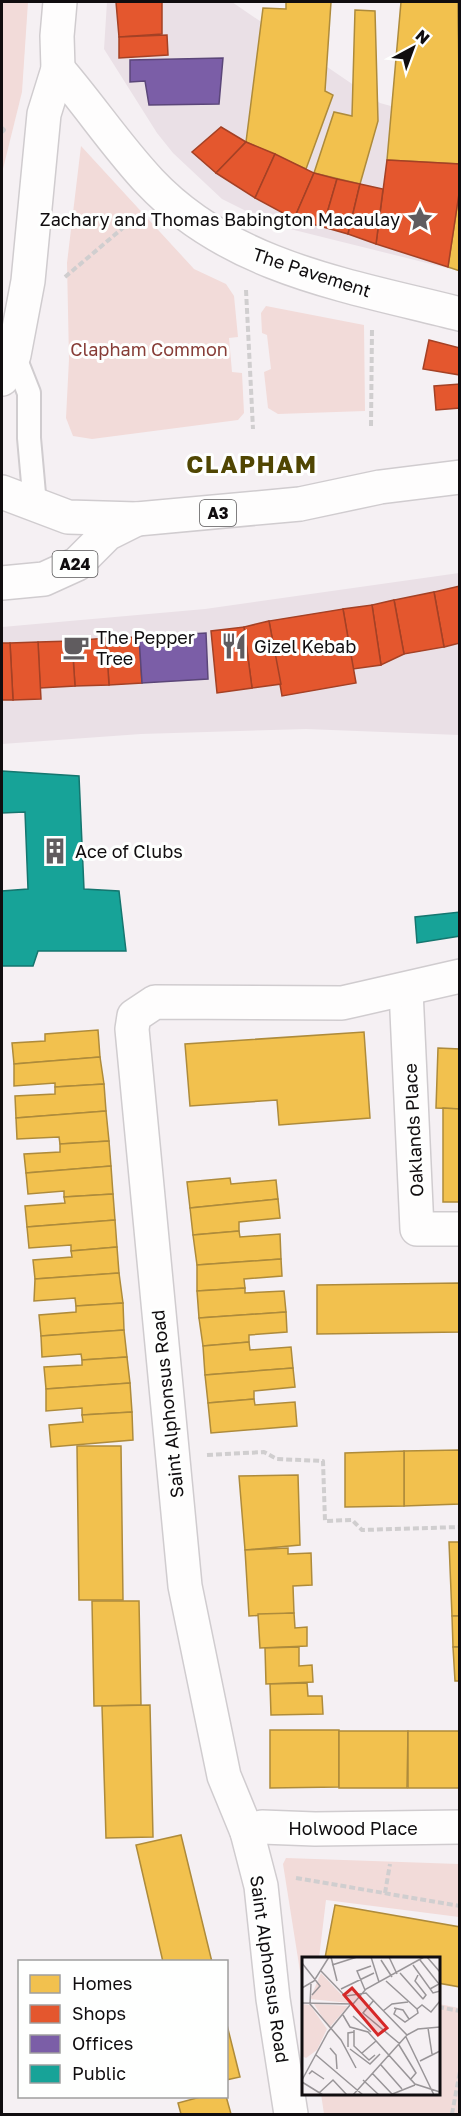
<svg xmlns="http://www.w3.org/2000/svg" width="461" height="2116" font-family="'Golos Text',sans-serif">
	<rect width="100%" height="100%" fill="#f5f0f3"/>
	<g fill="#eae0e6">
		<polygon points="107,2 232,2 380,103 459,125 459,271 274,225 222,199 173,153 157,133 104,49"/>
		<polygon points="459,573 459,735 306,729 141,734 2,744 2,627 205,609"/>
	</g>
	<g fill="#f2dbd9">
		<polygon points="2,2 28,2 22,92 2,173"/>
		<polygon points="81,146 194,269 226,284 234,296 238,337 229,338 232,372 242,373 244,413 238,420 92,439 73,436 66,418 69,359 67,263"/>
		<polygon points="266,306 364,325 365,411 278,414 268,408 264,372 271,369 267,335 262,333 261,313"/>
		<polygon points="286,1858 459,1864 459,1917 326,1900 319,1958 304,1958 303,1990 283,1864"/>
		<polygon points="439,2004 459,2008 459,2114 324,2114 321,2094 438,2094"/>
	</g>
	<g fill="#f2c14e" stroke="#ae8b3b" stroke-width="1.5">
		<polygon points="286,2 331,2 325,91 333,95 306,169 246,142 263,8 286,9"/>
		<polygon points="401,2 458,2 460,164 387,160"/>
		<polygon points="458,2 460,2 460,52 459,52"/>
		<polygon points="355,10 375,11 378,121 360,184 314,173 334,112 352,116"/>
		<polygon points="460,187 460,271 448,267"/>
		<polygon points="98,1030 100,1057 14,1064 12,1043 45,1041 45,1034"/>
		<polygon points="364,1032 370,1118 279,1125 277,1100 190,1106 185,1044"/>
		<polygon points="438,1048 460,1049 460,1109 436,1108"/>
		<polygon points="100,1057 104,1084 55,1087 55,1083 14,1086 14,1064"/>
		<polygon points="104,1084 106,1111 16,1118 15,1096 55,1094 55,1087"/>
		<polygon points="443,1108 460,1109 460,1202 443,1202"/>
		<polygon points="106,1111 109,1141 60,1144 59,1137 17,1139 16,1118"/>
		<polygon points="109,1141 111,1166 26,1173 24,1154 60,1152 60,1144"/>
		<polygon points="111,1166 113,1194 64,1197 64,1191 28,1194 26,1173"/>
		<polygon points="230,1178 231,1184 276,1180 278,1199 190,1208 187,1182"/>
		<polygon points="113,1194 115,1220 27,1227 25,1206 65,1203 64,1197"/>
		<polygon points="278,1199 280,1218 239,1222 239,1231 193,1235 190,1208"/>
		<polygon points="115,1220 117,1247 71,1251 71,1245 29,1248 27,1227"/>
		<polygon points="239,1231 240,1237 280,1234 281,1259 197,1265 193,1235"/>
		<polygon points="117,1247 119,1273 35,1279 33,1260 72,1257 71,1251"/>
		<polygon points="281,1259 282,1276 244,1279 245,1288 197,1291 197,1265"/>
		<polygon points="119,1273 123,1303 76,1306 75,1298 34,1301 35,1279"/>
		<polygon points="460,1283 460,1332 317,1334 317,1285"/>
		<polygon points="245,1288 245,1293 284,1291 286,1312 199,1318 197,1291"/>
		<polygon points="123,1303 124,1330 41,1336 39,1315 76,1312 76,1306"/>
		<polygon points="286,1312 287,1332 249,1335 249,1342 203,1346 199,1318"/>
		<polygon points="124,1330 127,1357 82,1360 81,1354 42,1357 41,1336"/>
		<polygon points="249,1342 250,1350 291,1347 293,1368 205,1375 203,1346"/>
		<polygon points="127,1357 130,1383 46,1389 44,1367 82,1365 82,1360"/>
		<polygon points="293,1368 295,1387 254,1391 254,1399 208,1403 205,1375"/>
		<polygon points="130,1383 132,1412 82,1415 82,1408 46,1411 46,1389"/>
		<polygon points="254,1399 255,1405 295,1402 297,1426 211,1433 208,1403"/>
		<polygon points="132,1412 133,1440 51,1447 49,1425 83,1422 82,1415"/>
		<polygon points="77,1446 121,1446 123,1600 79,1600"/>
		<polygon points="460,1450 460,1504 404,1506 404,1451"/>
		<polygon points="404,1451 404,1506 345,1507 345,1453"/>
		<polygon points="298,1475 300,1545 245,1550 239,1476"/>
		<polygon points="449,1542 460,1542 460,1616 452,1616"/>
		<polygon points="288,1548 288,1554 311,1553 312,1585 293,1586 294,1613 249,1616 245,1550"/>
		<polygon points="92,1601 139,1601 141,1705 94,1706"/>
		<polygon points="294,1613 295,1628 307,1627 307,1646 260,1648 258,1614"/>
		<polygon points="452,1616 460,1616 460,1647 453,1647"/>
		<polygon points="299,1647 299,1666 312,1665 313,1682 266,1684 265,1648"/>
		<polygon points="453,1647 460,1647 460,1681 455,1681"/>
		<polygon points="307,1683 308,1696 322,1696 323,1714 271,1715 270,1684"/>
		<polygon points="150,1705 153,1837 106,1838 102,1706"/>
		<polygon points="270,1730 339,1730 339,1787 270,1788"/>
		<polygon points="339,1731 408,1731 407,1788 339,1788"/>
		<rect x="408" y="1731" width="52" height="57"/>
		<polygon points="181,1835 212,1962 163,1962 136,1845"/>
		<polygon points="335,1905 460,1927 460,1987 438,1983 438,1958 325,1958"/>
		<polygon points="226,2021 240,2077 226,2080"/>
		<polygon points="204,2096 226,2096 231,2114 181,2114 178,2103"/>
	</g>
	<g fill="#e4572e" stroke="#a44125" stroke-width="1.5">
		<polygon points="116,2 162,2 162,34 119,37"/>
		<polygon points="167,35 168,55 119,58 119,37"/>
		<polygon points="221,127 246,142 216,173 192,152"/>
		<polygon points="246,142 275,154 255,198 216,173"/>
		<polygon points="275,154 314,173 294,219 255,198"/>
		<polygon points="387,160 460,164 460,187 448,267 376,244"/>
		<polygon points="314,173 337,179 323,227 294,219"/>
		<polygon points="337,179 360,184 348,234 323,227"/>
		<polygon points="360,184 383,189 376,244 348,234"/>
		<polygon points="429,340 460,348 460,375 423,369"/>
		<polygon points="460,384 460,408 436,410 434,386"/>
		<polygon points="460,586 460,643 444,647 434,592"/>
		<polygon points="434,592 444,647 404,654 394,600"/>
		<polygon points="394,600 404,654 381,665 372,605"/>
		<polygon points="372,605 381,665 353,669 343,609"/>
		<polygon points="343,609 356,683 282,696 269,621"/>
		<polygon points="269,621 281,684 252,688 244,627"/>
		<polygon points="244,627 252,688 217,693 211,631"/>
		<polygon points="139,637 142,683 109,685 106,638"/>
		<polygon points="106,638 109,685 75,686 72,641"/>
		<polygon points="72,641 75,686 40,688 38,642"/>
		<polygon points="38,642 41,699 13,700 10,643"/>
		<polygon points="2,643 10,643 13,700 2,700"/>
	</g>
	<g fill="#7b5ea7" stroke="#5b4679" stroke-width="1.5">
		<polygon points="223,58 219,104 149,105 145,81 130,82 130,60"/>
		<polygon points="206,633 208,679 142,683 139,637"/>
	</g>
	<g fill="#17a398" stroke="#15766f" stroke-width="1.5">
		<polygon points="2,771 79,776 84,889 119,891 126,951 38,951 33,966 2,966 2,891 28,889 25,812 2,813"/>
		<polygon points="460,912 460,936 417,943 415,917"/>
	</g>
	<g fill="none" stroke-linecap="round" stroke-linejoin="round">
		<g stroke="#d0cccf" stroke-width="26">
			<polyline id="service" points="14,355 29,393 29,438 35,505"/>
		</g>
		<g stroke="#d0cccf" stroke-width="36">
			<g id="minor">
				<polyline points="406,990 417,1229 460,1229"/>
				<polyline points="247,1832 262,1827 315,1829 460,1827"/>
				<polyline points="291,2114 273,1999 261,1886 247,1832 224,1776 185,1586 132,1029 134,1016 155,1002 342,1003 460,976"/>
			</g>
		</g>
		<g stroke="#d0cccf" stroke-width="36">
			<g id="secondary">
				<path d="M58 69C90 106 117 147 150 182 231 268 350 286 460 314"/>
				<polyline points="2,379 14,355 28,281 44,114 58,69 57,36 60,2"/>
			</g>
		</g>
		<g stroke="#d0cccf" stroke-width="36">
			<g id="trunk">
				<polyline points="2,492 68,517 137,519 300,504 380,487 460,477"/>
				<polyline points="2,583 44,579 77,564 107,534 137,519"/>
			</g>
		</g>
		<g stroke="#d0cecf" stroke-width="4" stroke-dasharray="6 3" stroke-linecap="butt">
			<polyline points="2,128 4,130 2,132"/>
			<polyline points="65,277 137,216"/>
			<polyline points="246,290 253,429"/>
			<polyline points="371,426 372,328"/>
			<polyline points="207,1455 264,1452 277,1459 323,1461 325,1521 352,1520 362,1530 460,1527"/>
			<polyline points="296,1878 460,1906"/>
			<polyline points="385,1893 390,1864"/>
			<polyline points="438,2007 460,2011"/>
			<polyline points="452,2114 460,2071"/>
		</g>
		<use href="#service" stroke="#fefdfd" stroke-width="22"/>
		<use href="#minor" stroke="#fefdfd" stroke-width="33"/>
		<use href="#secondary" stroke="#fefdfd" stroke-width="33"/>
		<use href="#trunk" stroke="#fefdfd" stroke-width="33"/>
	</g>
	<defs>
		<g id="sight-bare" transform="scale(2.07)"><path d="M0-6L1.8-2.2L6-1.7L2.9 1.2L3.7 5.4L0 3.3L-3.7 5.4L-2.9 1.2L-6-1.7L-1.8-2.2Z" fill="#605c5f" stroke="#fefffe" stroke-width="2.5" paint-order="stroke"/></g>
		<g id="restaurant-bare" transform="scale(2.07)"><path d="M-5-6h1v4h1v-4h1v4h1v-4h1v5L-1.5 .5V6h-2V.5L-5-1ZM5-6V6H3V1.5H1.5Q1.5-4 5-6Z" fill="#605c5f" stroke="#fefffe" stroke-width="2.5" paint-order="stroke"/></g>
		<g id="cafe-bare" transform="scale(2.07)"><path d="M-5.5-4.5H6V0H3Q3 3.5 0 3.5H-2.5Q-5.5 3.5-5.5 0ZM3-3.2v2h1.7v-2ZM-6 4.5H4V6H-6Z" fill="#605c5f" stroke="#fefffe" stroke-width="2.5" paint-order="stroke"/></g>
		<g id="building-bare" transform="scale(2.07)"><path d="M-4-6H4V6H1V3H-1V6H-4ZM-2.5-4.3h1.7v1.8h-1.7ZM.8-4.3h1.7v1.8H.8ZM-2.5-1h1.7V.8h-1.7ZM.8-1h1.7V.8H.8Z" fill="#605c5f" stroke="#fefffe" stroke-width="2.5" paint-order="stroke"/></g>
	</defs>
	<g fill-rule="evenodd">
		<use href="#sight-bare" x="420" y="219"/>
		<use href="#restaurant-bare" x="234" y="646"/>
		<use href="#cafe-bare" x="76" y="647"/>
		<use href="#building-bare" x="55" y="851"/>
	</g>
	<g text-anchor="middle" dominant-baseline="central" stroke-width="6" stroke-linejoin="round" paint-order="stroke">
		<g fill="#fefffe" stroke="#575657" stroke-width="1.5">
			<rect x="200" y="500" width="36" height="26" rx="4.5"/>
			<rect x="52.5" y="551" width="45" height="26" rx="4.5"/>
		</g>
		<g font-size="16" font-weight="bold" fill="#100d0f">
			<text x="218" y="513">A3</text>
			<text x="75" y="564">A24</text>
		</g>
		<g font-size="18" fill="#100d0f" stroke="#fefffe" text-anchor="start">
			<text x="400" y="219" text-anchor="end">Zachary and Thomas Babington Macaulay</text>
			<text x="96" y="637">The Pepper<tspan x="96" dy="21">Tree</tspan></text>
			<text x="254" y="646">Gizel Kebab</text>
			<text x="75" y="851">Ace of Clubs</text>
		</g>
		<g font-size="18" fill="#100d0f" stroke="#fefffe">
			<text transform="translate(312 272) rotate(18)">The Pavement</text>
			<text transform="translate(413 1130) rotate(-93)">Oaklands Place</text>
			<text transform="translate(167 1404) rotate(-96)">Saint Alphonsus Road</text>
			<text x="353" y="1828">Holwood Place</text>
			<text transform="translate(270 1969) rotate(82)">Saint Alphonsus Road</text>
		</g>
		<g font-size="18" fill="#873d37" stroke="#fefffe">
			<text x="149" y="349">Clapham Common</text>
		</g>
		<g font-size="24" font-weight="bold" letter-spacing="1.5" fill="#504602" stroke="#fefffe">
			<text x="252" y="463">CLAPHAM</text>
		</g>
	</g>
	<g transform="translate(302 1957)">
		<rect width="138" height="138" fill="#f5f0f3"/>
		<path d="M19 16 47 46 8 42ZM0 47 8 48 25 72 15 93 4 101 0 99ZM12 47 46 49 27 71Z" fill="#f2dbd9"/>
		<path fill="none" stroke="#999598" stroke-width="1.5" d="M29 0 35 24M69 0 77 25M87 0 95 17M125 0 138 15M79 3 90 20M118 3 137 27 128 32M0 6 18 29 10 38M30 8 55 0M111 8 131 36 138 34M19 14 46 42M98 16 121 42M116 18 113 24 124 38 121 42M84 24 115 52M9 27 8 47 39 83 54 111M0 31 12 24 27 0M39 32 72 16M63 33 55 14 69 9M44 39 64 36 105 78 116 72 138 70M72 43 61 56 98 87M0 46 51 47 64 32 122 0M92 51 101 53 107 62M94 52 92 57 103 65 116 56 115 52M115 52 120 48 129 55 138 44M81 54 90 47 106 45M41 58 48 70 66 75 113 127 138 135M51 59 69 75M126 71 130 97M52 73V89L67 103 73 98M104 80 132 138M97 88 114 116 108 123M46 90V76L52 75M28 91 34 98 35 112M48 92 68 107 78 97M60 96 74 84M14 98 61 138M118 104 138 94M79 108 100 132M70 116 90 137M7 117 10 114 22 122M0 123 26 75 48 48M61 123 77 138M0 125 21 138M17 136 31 123 45 138M51 138 105 78M88 138 113 128"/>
		<path fill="#d62828" fill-opacity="0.15" stroke="#d62828" stroke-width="3" d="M50 31 85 71 76 78 42 38Z"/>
		<rect width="138" height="138" fill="none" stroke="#100d0f" stroke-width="3"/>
	</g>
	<rect width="461" height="2116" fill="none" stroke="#100d0f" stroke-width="6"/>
	<rect x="18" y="1960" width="210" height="138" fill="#fefffe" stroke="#9f9e9e" stroke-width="1.5"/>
	<rect x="30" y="1975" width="30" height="18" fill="#f2c14e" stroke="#9f9e9e" stroke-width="1.5"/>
	<text x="72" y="1990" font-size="18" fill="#100d0f">Homes</text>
	<rect x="30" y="2005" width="30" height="18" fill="#e4572e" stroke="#9f9e9e" stroke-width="1.5"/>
	<text x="72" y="2020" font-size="18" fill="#100d0f">Shops</text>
	<rect x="30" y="2035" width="30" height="18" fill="#7b5ea7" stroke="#9f9e9e" stroke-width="1.5"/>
	<text x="72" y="2050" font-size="18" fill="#100d0f">Offices</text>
	<rect x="30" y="2065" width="30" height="18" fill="#17a398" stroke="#9f9e9e" stroke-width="1.5"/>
	<text x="72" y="2080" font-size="18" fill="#100d0f">Public</text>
	<g transform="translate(413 48) rotate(41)" stroke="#fefffe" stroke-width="4.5" paint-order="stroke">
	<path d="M0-4.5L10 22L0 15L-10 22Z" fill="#100d0f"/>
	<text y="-9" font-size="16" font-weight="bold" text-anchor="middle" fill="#100d0f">N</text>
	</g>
</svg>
